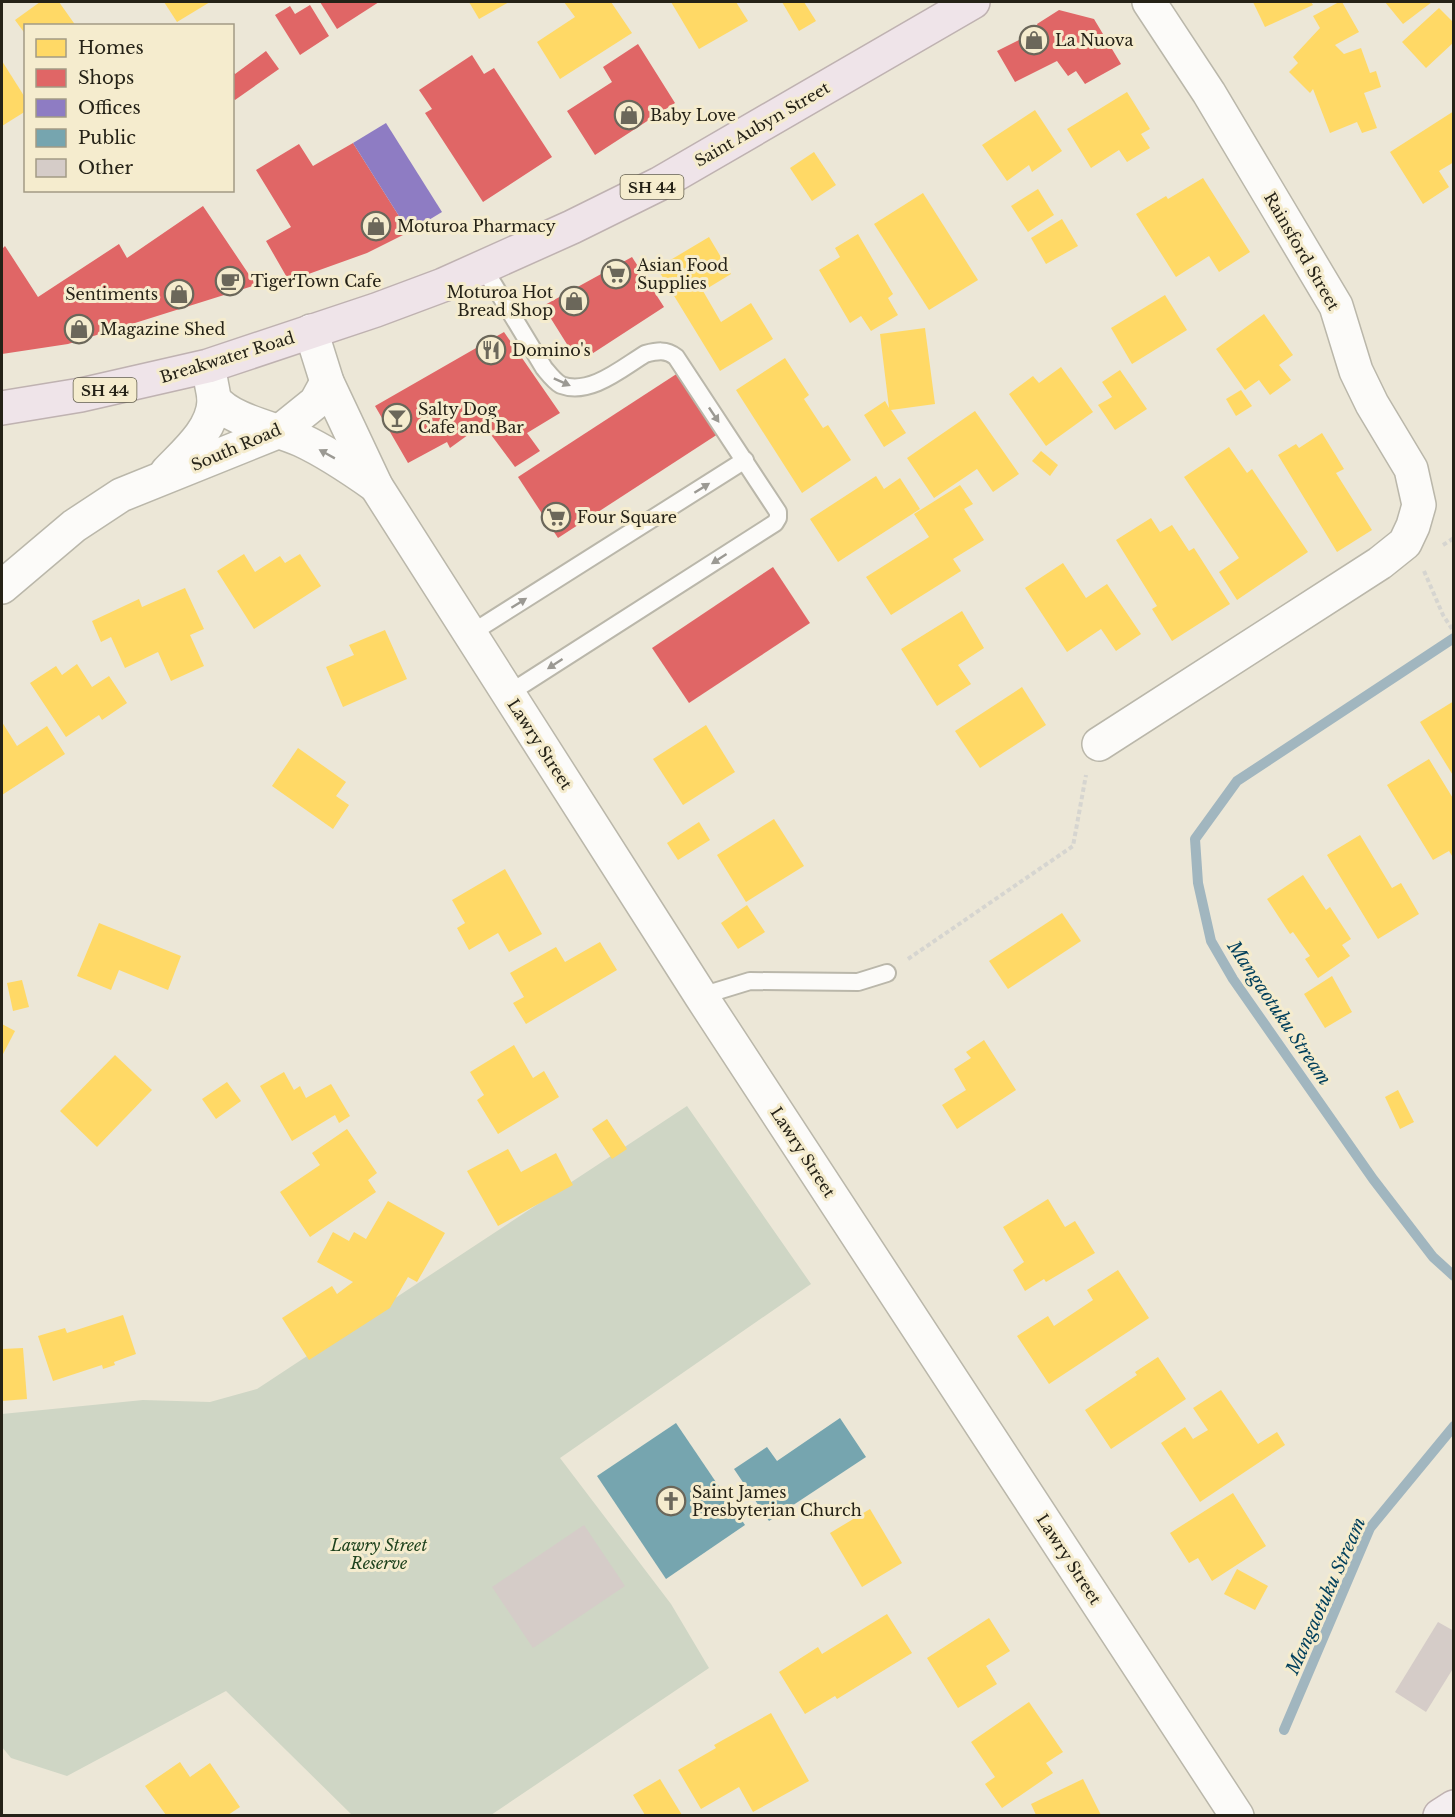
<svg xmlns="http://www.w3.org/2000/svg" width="1455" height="1817" font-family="'Libre Baskerville',serif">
	<rect width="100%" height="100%" fill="#ece7d7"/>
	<polygon fill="#cfd6c5" points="687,1106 811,1284 560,1458 671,1604 709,1668 491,1815 352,1815 226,1691 67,1776 11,1758 2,1747 2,1414 143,1400 210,1402 257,1389"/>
	<g fill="#ffd966">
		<polygon points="40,2 59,2 76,26 26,26 26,35 15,20"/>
		<polygon points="164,2 210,2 177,22"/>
		<polygon points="469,2 509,2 479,19"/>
		<polygon points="564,2 611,2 632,33 560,79 537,42 575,17"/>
		<polygon points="671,2 736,2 748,21 699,49"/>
		<polygon points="782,2 804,2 816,21 799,31"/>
		<polygon points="1253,2 1311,2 1313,5 1265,27"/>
		<polygon points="1339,2 1342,2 1359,32 1335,45 1344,54 1361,48 1370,73 1376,71 1381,87 1364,93 1377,128 1362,133 1357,122 1330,133 1313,89 1310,93 1289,72 1298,63 1293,57 1320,28 1313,16"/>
		<polygon points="1385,2 1432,2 1403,24"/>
		<polygon points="1439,8 1454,23 1454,42 1426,68 1402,42"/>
		<polygon points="2,61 26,99 26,111 2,126"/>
		<polygon points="1127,92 1150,129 1141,134 1150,148 1127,162 1119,150 1091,168 1067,129"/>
		<polygon points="1035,110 1062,151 1032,172 1029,165 1007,181 982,145"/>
		<polygon points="1454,111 1454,162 1439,171 1449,187 1423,204 1390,152"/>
		<polygon points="814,152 836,185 812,201 790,168"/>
		<polygon points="1203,178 1250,252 1219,272 1209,256 1176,277 1136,214 1166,196 1168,199"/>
		<polygon points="1038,189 1054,215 1028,232 1011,206"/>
		<polygon points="923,193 978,280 929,310 874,224"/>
		<polygon points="1062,219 1078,246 1046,264 1031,238"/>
		<polygon points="858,234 893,294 888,298 898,315 871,331 861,316 850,323 819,270 840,257 835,248"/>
		<polygon points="709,237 731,274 703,291 721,322 751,303 773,339 720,371 657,268"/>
		<polygon points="1165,295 1187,330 1132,364 1111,328"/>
		<polygon points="1264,314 1293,355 1279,365 1291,380 1270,395 1259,380 1245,390 1216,349"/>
		<polygon points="925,328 935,404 891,410 906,433 884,447 864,415 885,401 889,408 880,334"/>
		<polygon points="785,358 809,395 804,399 823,428 828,425 851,460 802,493 736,390"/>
		<polygon points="1061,367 1093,412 1046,446 1009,394 1033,376 1039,383"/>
		<polygon points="1120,370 1147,409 1115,430 1098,405 1112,397 1102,382"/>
		<polygon points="1241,390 1252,406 1236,416 1226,399"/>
		<polygon points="975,411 1019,474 993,492 977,469 934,498 907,458"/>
		<polygon points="1322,433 1344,469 1336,473 1372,530 1337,552 1278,455 1296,444 1299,448"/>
		<polygon points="1229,447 1247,473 1252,469 1308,552 1237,600 1219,572 1239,558 1184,477"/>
		<polygon points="1041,451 1058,465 1050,476 1032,461"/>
		<polygon points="876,476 884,489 900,478 920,509 838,562 810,519"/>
		<polygon points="960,485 973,504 964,509 984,540 953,559 961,571 891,615 866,577 929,537 914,514"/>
		<polygon points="1151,518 1160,532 1172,525 1189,551 1194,548 1230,604 1172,641 1152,609 1157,606 1116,540"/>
		<polygon points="244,554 255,572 280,556 285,563 300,554 321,586 254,629 217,571"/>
		<polygon points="1063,563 1086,598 1107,584 1141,634 1116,651 1101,629 1067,652 1025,588"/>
		<polygon points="185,588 204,629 190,635 204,666 171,681 158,652 125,668 111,637 101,642 92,621 139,599 142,607"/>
		<polygon points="962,611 984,648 958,665 971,684 937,706 901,649"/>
		<polygon points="385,630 407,679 343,707 326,667 354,655 349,645"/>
		<polygon points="77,664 92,687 109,676 127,703 102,720 99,715 66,737 30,683 56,666 62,675"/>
		<polygon points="1022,687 1046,725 980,768 955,731"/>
		<polygon points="1454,701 1454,777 1420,722"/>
		<polygon points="2,722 17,746 47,726 65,754 2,795"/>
		<polygon points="706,725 735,772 683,805 653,759"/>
		<polygon points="298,748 346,782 336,796 349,805 333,829 272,786"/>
		<polygon points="1429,759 1454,800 1454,859 1449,851 1433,860 1387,785"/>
		<polygon points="774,819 804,866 746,902 717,855"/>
		<polygon points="699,822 710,840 678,860 667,843"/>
		<polygon points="1360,835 1392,888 1401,883 1419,914 1378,939 1327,855"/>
		<polygon points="505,869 542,934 509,952 498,933 469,950 457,928 465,923 452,900"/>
		<polygon points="1303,875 1326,910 1330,907 1351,939 1342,945 1350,956 1318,978 1305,959 1310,956 1293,932 1290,934 1267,899"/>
		<polygon points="747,905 765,932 738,949 721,923"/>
		<polygon points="1062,913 1081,941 1008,989 989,961"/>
		<polygon points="99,923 181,956 168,990 119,970 111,990 77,976"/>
		<polygon points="600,942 617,970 526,1024 513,1003 524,997 510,973 556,947 565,962"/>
		<polygon points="1332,976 1352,1012 1325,1028 1304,994"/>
		<polygon points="22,980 29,1007 13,1011 7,983"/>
		<polygon points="2,1024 15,1031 2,1056"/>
		<polygon points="984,1040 1016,1090 957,1129 942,1105 966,1090 954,1069 971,1058 966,1052"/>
		<polygon points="514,1045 533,1078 544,1071 559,1097 498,1134 477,1100 484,1095 470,1072"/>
		<polygon points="115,1055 152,1090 97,1147 60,1111"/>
		<polygon points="284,1072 294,1090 300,1086 306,1098 331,1084 350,1116 339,1123 335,1115 292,1141 260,1086"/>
		<polygon points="227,1082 241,1101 216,1119 202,1099"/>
		<polygon points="1398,1090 1414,1122 1400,1129 1385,1097"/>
		<polygon points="607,1119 627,1149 612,1159 592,1129"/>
		<polygon points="347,1129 377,1173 368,1180 376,1192 310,1237 280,1192 320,1165 312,1153"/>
		<polygon points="508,1149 521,1172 556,1153 573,1185 498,1226 467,1171"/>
		<polygon points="1048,1199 1065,1227 1075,1221 1095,1253 1046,1282 1044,1279 1025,1291 1013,1270 1024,1262 1003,1227"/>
		<polygon points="388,1201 445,1233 417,1282 408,1277 390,1308 309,1360 282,1318 332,1286 337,1294 353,1282 317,1262 333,1232 349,1241 354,1232 366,1239"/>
		<polygon points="1118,1270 1149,1318 1049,1384 1017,1336 1048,1316 1054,1326 1093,1300 1087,1290"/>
		<polygon points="123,1315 136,1354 114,1362 115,1365 103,1369 102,1365 53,1381 38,1336 65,1328 67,1333"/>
		<polygon points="23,1348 27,1399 2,1401 2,1349"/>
		<polygon points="1158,1357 1186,1399 1111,1449 1085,1410 1137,1375 1135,1372"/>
		<polygon points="1221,1390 1258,1444 1277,1432 1285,1445 1200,1502 1161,1443 1185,1427 1193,1439 1208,1430 1193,1408"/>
		<polygon points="1233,1493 1266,1546 1212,1581 1198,1558 1189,1563 1170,1533"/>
		<polygon points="870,1509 902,1563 862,1587 830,1533"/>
		<polygon points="1237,1569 1268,1586 1255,1610 1224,1594"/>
		<polygon points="887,1614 912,1653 837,1699 835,1696 805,1714 779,1672 818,1647 822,1654"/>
		<polygon points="989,1618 1010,1651 986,1666 997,1684 958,1708 927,1658"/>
		<polygon points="1029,1702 1063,1752 1046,1763 1053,1773 1002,1808 985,1784 995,1777 971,1742"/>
		<polygon points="771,1713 809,1781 753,1812 739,1787 701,1809 678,1770 716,1748 714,1745"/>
		<polygon points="180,1762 190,1777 210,1763 240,1807 228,1815 166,1815 145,1786"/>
		<polygon points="660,1779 682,1815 645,1815 633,1795"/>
		<polygon points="1083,1779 1101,1815 1036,1815 1031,1804"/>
	</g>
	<g fill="#e06666">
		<polygon points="320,2 379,2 337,29"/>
		<polygon points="310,5 329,36 300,55 275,15 290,6 295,14"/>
		<polygon points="1059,10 1094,19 1121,64 1085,84 1076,71 1068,76 1057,61 1015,82 997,51 1039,30 1037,24"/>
		<polygon points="638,44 675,103 595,155 567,111 612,82 603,67"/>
		<polygon points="266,51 279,69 235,100 232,97 232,70 235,74"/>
		<polygon points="472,55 484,74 494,68 552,157 483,202 425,113 432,109 419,90"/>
		<polygon points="353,143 409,232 367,253 289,281 266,241 291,227 256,170 299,144 313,166"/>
		<polygon points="203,206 256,285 68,344 2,354 2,249 5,246 38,297 119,244 127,258"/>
		<polygon points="632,257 664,307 584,359 578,348 570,349 543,306"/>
		<polygon points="504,332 560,413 527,433 540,451 515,467 483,424 450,448 447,442 408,463 375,406"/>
		<polygon points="678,373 718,434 558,538 518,477"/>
		<polygon points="773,567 810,623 689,703 652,648"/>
	</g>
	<polygon fill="#8e7cc3" points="386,123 442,212 409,232 353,143"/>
	<g fill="#76a5af">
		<polygon points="840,1418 866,1457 769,1521 734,1469 767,1447 777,1461"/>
		<polygon points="676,1423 745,1525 666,1579 597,1476"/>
	</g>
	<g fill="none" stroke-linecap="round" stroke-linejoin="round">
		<g stroke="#a1b6bf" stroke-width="10">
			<polyline points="1454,638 1237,781 1195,839 1198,883 1211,941 1233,979 1373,1179 1433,1257 1454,1276"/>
			<polyline points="1284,1730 1370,1528 1454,1426"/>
		</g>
	</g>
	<g fill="#d5ccc8">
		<polygon points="584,1525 625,1586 533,1648 492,1587"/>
		<polygon points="1438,1622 1454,1631 1454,1667 1426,1712 1395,1692"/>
	</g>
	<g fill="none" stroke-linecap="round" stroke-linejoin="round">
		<g stroke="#bab7aa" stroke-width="20">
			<g id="lane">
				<path d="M483 267 544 368C549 374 554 381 561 385 590 396 622 368 645 354 657 351 666 349 676 357L778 512V518L775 523 508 694"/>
				<polyline points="470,634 745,460"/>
				<polyline points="701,996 750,981 858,982 887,973"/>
			</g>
		</g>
		<g stroke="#bab7aa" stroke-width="36">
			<polyline id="street" points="1099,744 1380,563 1405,543 1413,526 1419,505 1411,469 1372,404 1356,371 1336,306 1209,93 1149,2"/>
		</g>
		<g stroke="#bab7aa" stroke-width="36">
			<g id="secondary">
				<polyline points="311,331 327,382 376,486 701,996 1237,1816"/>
				<path d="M214 399C231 421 275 428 301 440 327 452 352 469 376 486"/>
				<path d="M167 472C185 453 213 430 214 401 214 394 212 388 211 381"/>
				<polyline points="2,587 74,526 121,495 280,431 316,402 327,382"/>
			</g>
		</g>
		<g stroke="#bfb2b1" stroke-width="36">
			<polyline id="primary" points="1440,1816 1454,1807"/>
		</g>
		<g stroke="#bfb2b1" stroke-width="36">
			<polyline id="highway" points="2,408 81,395 208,366 376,310 443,285 572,227 659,184 973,2"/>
		</g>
		<g stroke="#d6d5d0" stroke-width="4" stroke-dasharray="4.5 3" stroke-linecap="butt">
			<polyline points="1443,545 1454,538"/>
			<polyline points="1424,571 1443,615 1454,632"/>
			<polyline points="908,959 1073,846 1086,775"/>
		</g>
		<use href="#lane" stroke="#fcfbf9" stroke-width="16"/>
		<use href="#street" stroke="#fcfbf9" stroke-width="33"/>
		<use href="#secondary" stroke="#fcfbf9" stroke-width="33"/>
		<use href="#primary" stroke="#f4eef0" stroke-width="33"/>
		<use href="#highway" stroke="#efe4e9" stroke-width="33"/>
	</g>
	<defs><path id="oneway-solid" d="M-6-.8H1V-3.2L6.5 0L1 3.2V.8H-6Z" transform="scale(1.5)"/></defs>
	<g fill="#9b9993">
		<use href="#oneway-solid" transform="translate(562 382) rotate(24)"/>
		<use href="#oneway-solid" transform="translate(714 415) rotate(56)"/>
		<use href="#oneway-solid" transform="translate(327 454) rotate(-151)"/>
		<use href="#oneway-solid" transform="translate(702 488) rotate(-32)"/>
		<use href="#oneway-solid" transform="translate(719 559) rotate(147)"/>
		<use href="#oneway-solid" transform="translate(519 603) rotate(-32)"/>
		<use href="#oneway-solid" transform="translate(555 664) rotate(147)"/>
	</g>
	<defs>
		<g id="shop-ring" transform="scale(1.5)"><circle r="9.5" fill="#f5ecce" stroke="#6b675a" stroke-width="1.5"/><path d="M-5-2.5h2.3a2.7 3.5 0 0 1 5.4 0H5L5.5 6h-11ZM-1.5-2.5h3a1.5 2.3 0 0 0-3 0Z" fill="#6b675a"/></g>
		<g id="supermarket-ring" transform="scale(1.5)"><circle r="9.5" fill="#f5ecce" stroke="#6b675a" stroke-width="1.5"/><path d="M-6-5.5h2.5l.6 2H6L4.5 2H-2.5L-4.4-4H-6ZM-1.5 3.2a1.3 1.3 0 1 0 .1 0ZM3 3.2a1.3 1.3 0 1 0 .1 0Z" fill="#6b675a"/></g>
		<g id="cafe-ring" transform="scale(1.5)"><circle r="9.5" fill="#f5ecce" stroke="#6b675a" stroke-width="1.5"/><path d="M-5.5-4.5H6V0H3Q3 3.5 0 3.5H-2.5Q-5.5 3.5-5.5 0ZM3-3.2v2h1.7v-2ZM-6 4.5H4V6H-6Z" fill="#6b675a"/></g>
		<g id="restaurant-ring" transform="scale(1.5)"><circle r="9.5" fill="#f5ecce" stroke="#6b675a" stroke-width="1.5"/><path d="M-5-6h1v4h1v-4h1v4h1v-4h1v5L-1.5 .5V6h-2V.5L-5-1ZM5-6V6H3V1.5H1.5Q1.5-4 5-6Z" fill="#6b675a"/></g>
		<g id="bar-ring" transform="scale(1.5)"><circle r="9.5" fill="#f5ecce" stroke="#6b675a" stroke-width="1.5"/><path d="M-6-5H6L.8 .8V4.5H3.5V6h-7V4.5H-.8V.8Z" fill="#6b675a"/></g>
		<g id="church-ring" transform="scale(1.5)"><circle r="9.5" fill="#f5ecce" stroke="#6b675a" stroke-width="1.5"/><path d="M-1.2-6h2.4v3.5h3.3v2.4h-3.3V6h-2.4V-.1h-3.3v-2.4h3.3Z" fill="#6b675a"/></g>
	</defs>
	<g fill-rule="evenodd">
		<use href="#shop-ring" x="1034" y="40"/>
		<use href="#shop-ring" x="629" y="115"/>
		<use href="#shop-ring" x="376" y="226"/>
		<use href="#supermarket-ring" x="616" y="274"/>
		<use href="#cafe-ring" x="230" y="281"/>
		<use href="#shop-ring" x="179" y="294"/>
		<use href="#shop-ring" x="574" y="301"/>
		<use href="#shop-ring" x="79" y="329"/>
		<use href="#restaurant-ring" x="491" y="350"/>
		<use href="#bar-ring" x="397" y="418"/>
		<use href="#supermarket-ring" x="556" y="517"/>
		<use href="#church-ring" x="671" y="1501"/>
	</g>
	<g text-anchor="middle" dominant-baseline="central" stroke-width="6" stroke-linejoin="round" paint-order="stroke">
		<g fill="#f5ecce" stroke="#635f4e" stroke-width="1.5">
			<rect x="620.5" y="175" width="63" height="24" rx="4.5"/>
			<rect x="73.5" y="378" width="63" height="24" rx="4.5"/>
		</g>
		<g font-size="15" font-weight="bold" fill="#252217">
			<text x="652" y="187">SH 44</text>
			<text x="105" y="390">SH 44</text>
		</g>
		<g font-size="16" fill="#252217" stroke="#f5ecce" text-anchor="start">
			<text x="1055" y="40">La Nuova</text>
			<text x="650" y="115">Baby Love</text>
			<text x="397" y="226">Moturoa Pharmacy</text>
			<text x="637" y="265">Asian Food<tspan x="637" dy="18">Supplies</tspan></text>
			<text x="251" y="281">TigerTown Cafe</text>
			<text x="553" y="292" text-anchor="end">Moturoa Hot<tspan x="553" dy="18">Bread Shop</tspan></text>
			<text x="158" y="294" text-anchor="end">Sentiments</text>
			<text x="100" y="329">Magazine Shed</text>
			<text x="512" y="350">Domino's</text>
			<text x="418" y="409">Salty Dog<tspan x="418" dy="18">Cafe and Bar</tspan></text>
			<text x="577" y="517">Four Square</text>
			<text x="692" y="1492">Saint James<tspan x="692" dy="18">Presbyterian Church</tspan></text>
		</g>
		<g font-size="16" fill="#252217" stroke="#f5ecce">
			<text transform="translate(762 124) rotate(-30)">Saint Aubyn Street</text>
			<text transform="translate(1302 251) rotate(60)">Rainsford Street</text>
			<text transform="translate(227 357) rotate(-17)">Breakwater Road</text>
			<text transform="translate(236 447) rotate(-23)">South Road</text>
			<text transform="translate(540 744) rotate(57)">Lawry Street</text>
			<text transform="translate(803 1152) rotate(57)">Lawry Street</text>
			<text transform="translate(1069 1559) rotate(57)">Lawry Street</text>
		</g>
		<g font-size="16" font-style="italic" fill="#1e421d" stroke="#f5ecce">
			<text x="379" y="1545">Lawry Street<tspan x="379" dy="18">Reserve</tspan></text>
		</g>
		<g font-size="18" font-style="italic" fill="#003f5b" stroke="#f5ecce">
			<text transform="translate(1279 1013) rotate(56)">Mangaotuku Stream</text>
			<text transform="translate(1326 1596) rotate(-66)">Mangaotuku Stream</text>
		</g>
	</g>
	<rect width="1455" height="1817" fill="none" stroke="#252217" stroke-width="6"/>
	<rect x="24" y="24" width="210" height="168" fill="#f5ecce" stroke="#a29b85" stroke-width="1.5"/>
	<rect x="36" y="39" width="30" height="18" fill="#ffd966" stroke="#a29b85" stroke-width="1.5"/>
	<text x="78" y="54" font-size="18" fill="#252217">Homes</text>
	<rect x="36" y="69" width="30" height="18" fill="#e06666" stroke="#a29b85" stroke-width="1.5"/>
	<text x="78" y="84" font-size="18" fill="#252217">Shops</text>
	<rect x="36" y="99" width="30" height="18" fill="#8e7cc3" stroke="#a29b85" stroke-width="1.5"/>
	<text x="78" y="114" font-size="18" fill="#252217">Offices</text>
	<rect x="36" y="129" width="30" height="18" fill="#76a5af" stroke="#a29b85" stroke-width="1.5"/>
	<text x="78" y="144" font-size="18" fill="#252217">Public</text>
	<rect x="36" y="159" width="30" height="18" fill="#d5ccc8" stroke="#a29b85" stroke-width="1.5"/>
	<text x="78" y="174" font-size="18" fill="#252217">Other</text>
</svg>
